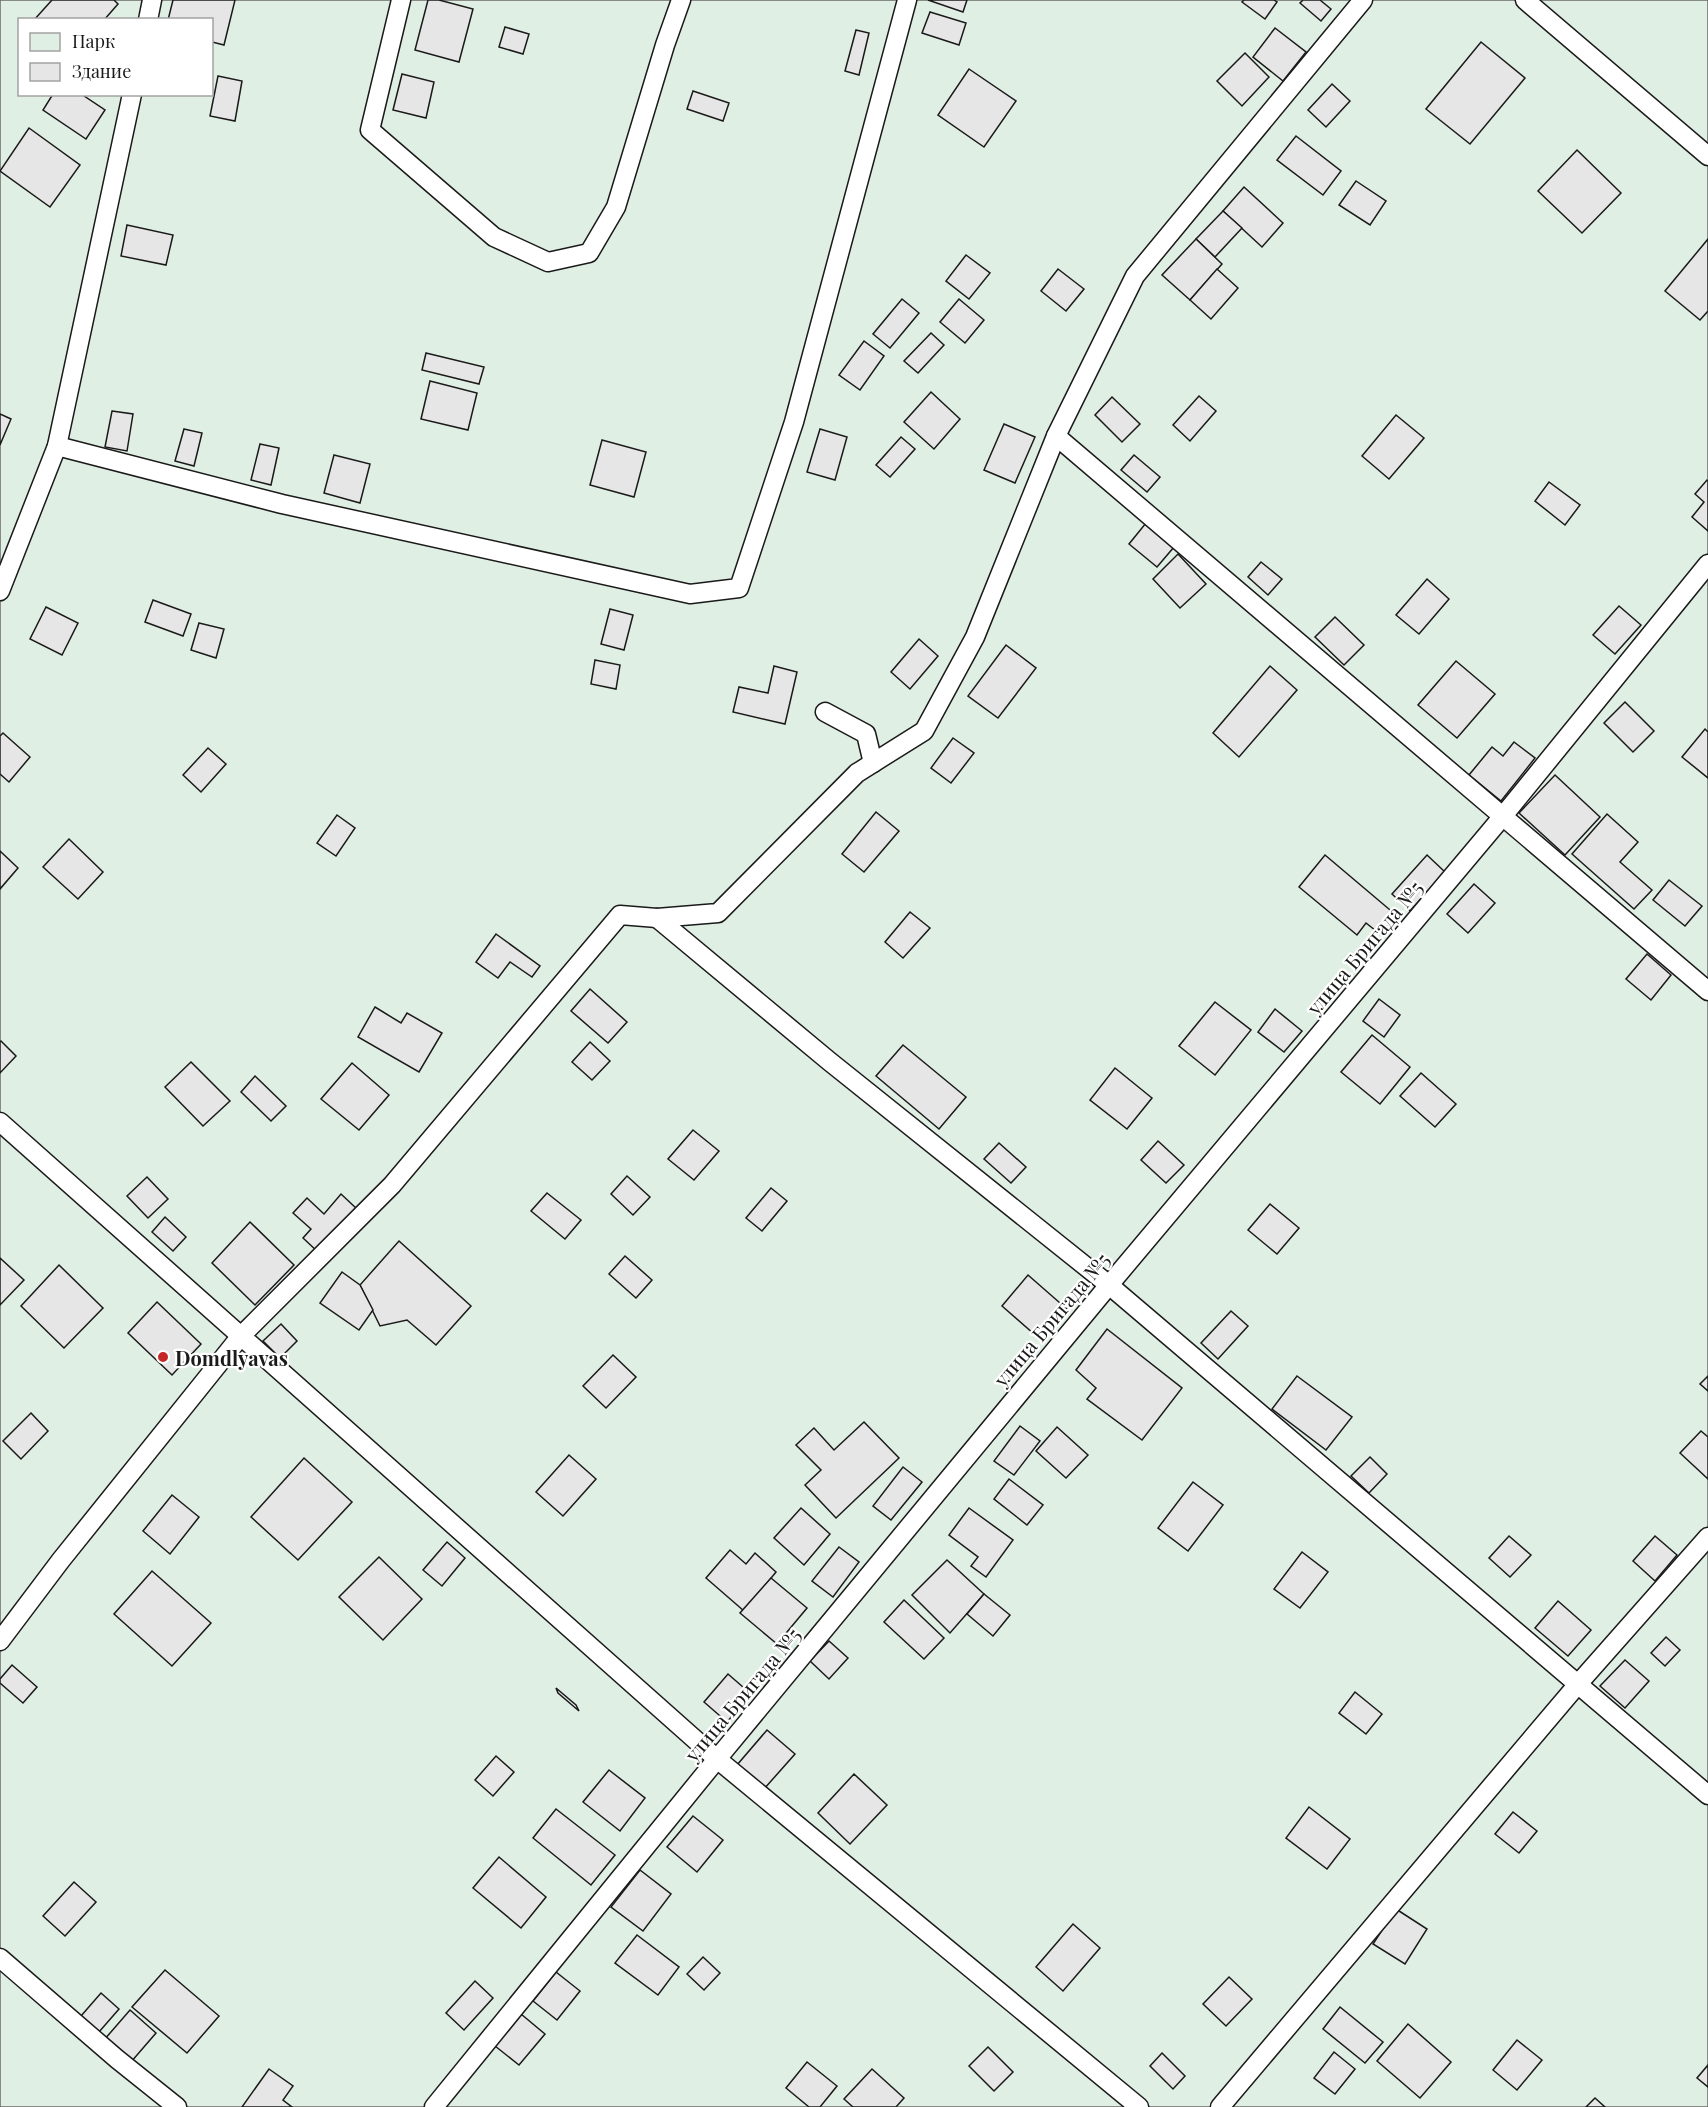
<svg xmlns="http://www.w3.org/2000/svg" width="1708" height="2107" font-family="'Playfair Display',serif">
	<rect width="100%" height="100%" fill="#fff"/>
	<path fill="#e0efe3" stroke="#6a6a6a" stroke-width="1.5" fill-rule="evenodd" d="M0 0H1708V2107H0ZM20 20H212V94H20Z"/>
	<g fill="#e6e6e6" stroke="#1a1a1a" stroke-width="1.5">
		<polygon points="52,0 114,0 118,4 104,20 34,20"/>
		<polygon points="173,0 235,0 224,45 212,42 212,20 168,20"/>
		<polygon points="428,0 439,0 473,9 459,62 415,50"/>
		<polygon points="928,0 967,0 963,12"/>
		<polygon points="1244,0 1274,0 1277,2 1265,19 1242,2"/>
		<polygon points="1303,0 1320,0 1331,9 1321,21 1300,3"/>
		<polygon points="930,12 966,23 959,45 922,33"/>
		<polygon points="505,27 529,34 523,54 499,47"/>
		<polygon points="1275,28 1306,52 1283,81 1253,57"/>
		<polygon points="856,30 869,33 859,75 845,71"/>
		<polygon points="1481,42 1525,78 1470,144 1426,109"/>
		<polygon points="1245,53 1269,77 1242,106 1217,81"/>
		<polygon points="969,69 1016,101 984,147 938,115"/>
		<polygon points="402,74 434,82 426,118 393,110"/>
		<polygon points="218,76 242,81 235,121 210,116"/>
		<polygon points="1332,84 1350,101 1326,127 1308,110"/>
		<polygon points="693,91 729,103 723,121 687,109"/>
		<polygon points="53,94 81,94 105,110 86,139 43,110"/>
		<polygon points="29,128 80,165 50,207 0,171"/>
		<polygon points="1296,136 1341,171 1323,195 1277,160"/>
		<polygon points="1577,150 1621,193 1582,233 1538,191"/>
		<polygon points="1356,181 1386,201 1370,225 1339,205"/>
		<polygon points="1244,187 1283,223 1262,247 1223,211"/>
		<polygon points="1223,211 1242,228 1215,257 1196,239"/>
		<polygon points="127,225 173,235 166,265 121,256"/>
		<polygon points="1196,239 1222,264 1190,300 1162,275"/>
		<polygon points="1708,239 1708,311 1700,320 1665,291"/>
		<polygon points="966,255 990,273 969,299 946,281"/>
		<polygon points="1058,269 1084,289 1066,311 1041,291"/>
		<polygon points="1217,269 1238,288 1211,319 1190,300"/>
		<polygon points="902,299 919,313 890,348 873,334"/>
		<polygon points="959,299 984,320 965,343 940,322"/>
		<polygon points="931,333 944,345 918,373 904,361"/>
		<polygon points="864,341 884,356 860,390 839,375"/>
		<polygon points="426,353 484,367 479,384 422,370"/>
		<polygon points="430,381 477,393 468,430 421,419"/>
		<polygon points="931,392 960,419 934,449 904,422"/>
		<polygon points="1199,396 1216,411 1190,441 1173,425"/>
		<polygon points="1112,397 1140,424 1122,442 1095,415"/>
		<polygon points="112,411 133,414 127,451 105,447"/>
		<polygon points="0,414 11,419 0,445"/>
		<polygon points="1396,415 1424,438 1389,479 1362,456"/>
		<polygon points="1004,424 1035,437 1015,483 984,470"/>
		<polygon points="184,429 202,433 194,466 175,461"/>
		<polygon points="820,429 847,437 835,480 807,472"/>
		<polygon points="901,437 915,449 890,477 876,465"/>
		<polygon points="602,440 646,452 634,497 590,485"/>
		<polygon points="260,444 279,448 271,485 251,480"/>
		<polygon points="334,455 370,464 360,503 324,493"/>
		<polygon points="1134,455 1160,477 1147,492 1121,470"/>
		<polygon points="1707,480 1708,481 1708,531 1692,517 1704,502 1695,494"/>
		<polygon points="1549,482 1580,505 1565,525 1535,501"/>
		<polygon points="1146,523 1174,547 1157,567 1129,544"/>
		<polygon points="1178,554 1206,584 1180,608 1153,579"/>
		<polygon points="1261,562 1282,579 1268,595 1248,577"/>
		<polygon points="1427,579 1449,599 1419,634 1396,615"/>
		<polygon points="153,600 191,614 183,636 145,622"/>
		<polygon points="1619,606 1641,625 1615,654 1593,635"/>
		<polygon points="46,607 78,623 62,655 30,639"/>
		<polygon points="610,609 633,615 624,650 601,644"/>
		<polygon points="1335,617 1364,645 1344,665 1315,637"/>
		<polygon points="199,623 224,629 216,658 191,650"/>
		<polygon points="919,639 938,656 910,689 891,672"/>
		<polygon points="1006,645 1036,668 998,718 968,696"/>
		<polygon points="595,660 620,665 616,689 591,684"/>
		<polygon points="1456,661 1495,694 1457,738 1418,705"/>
		<polygon points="774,666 797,672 785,724 733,712 739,687 768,693"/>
		<polygon points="1270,666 1297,690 1239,757 1213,733"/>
		<polygon points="1625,702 1654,731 1633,752 1604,723"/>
		<polygon points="1705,729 1708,732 1708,778 1682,757"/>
		<polygon points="3,733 30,757 9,782 0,774 0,736"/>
		<polygon points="953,738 974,753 951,783 931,768"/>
		<polygon points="1514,742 1535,758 1501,801 1469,775 1492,747 1503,756"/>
		<polygon points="208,748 226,764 201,792 183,775"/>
		<polygon points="1555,775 1600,817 1565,855 1519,813"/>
		<polygon points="876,812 899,831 864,872 842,854"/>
		<polygon points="1607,814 1638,842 1620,862 1652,890 1634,909 1572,854"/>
		<polygon points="337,815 355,828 336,856 317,843"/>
		<polygon points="69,839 103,872 78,899 43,867"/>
		<polygon points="0,851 18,868 0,889"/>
		<polygon points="1325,855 1396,915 1380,934 1366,923 1357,935 1299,887"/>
		<polygon points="1427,855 1445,872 1410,911 1392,894"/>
		<polygon points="1669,880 1702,906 1685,926 1653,900"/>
		<polygon points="1474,884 1495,903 1468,933 1447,914"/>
		<polygon points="910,912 930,928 903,958 885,942"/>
		<polygon points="496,934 540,966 532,977 510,962 498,978 476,962"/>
		<polygon points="1647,954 1671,975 1651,1000 1626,979"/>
		<polygon points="590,989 627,1022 608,1043 571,1011"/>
		<polygon points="1379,999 1400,1015 1384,1037 1363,1021"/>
		<polygon points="1215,1002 1251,1030 1215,1075 1179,1046"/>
		<polygon points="375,1007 401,1023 407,1013 442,1033 419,1072 358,1037"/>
		<polygon points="1275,1009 1302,1031 1284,1052 1258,1032"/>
		<polygon points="1372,1035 1410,1067 1380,1104 1341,1072"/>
		<polygon points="1,1041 16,1056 0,1073 0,1042"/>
		<polygon points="590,1042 610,1061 592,1080 572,1062"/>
		<polygon points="903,1045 966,1097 939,1129 876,1076"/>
		<polygon points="191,1062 230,1101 203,1126 165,1087"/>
		<polygon points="352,1063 389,1095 359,1130 321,1099"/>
		<polygon points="1115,1068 1152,1098 1127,1129 1090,1100"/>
		<polygon points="1421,1073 1456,1104 1435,1127 1400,1096"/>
		<polygon points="255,1076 286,1106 271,1121 241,1092"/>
		<polygon points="693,1130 719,1151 694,1180 668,1159"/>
		<polygon points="1158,1141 1184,1165 1166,1183 1141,1160"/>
		<polygon points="999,1143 1026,1167 1011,1183 984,1159"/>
		<polygon points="627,1176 650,1197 633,1215 611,1194"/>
		<polygon points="147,1177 168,1199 148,1218 127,1196"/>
		<polygon points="771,1188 787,1201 762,1231 746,1218"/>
		<polygon points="547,1193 581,1220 565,1239 531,1211"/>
		<polygon points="341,1194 357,1209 318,1252 303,1238 311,1229 293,1213 307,1198 324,1214"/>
		<polygon points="1270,1204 1299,1228 1277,1254 1248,1230"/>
		<polygon points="165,1217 186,1237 173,1251 152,1232"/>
		<polygon points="250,1222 294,1265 255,1305 212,1263"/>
		<polygon points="399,1241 471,1306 436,1345 407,1320 380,1326 360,1285"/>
		<polygon points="625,1256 652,1280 636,1298 609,1274"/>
		<polygon points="0,1258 24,1280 0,1305"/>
		<polygon points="59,1265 103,1308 64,1348 21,1306"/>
		<polygon points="342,1272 360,1285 373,1310 359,1330 320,1303"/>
		<polygon points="1028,1275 1068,1310 1042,1341 1002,1306"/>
		<polygon points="157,1302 201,1344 172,1375 128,1333"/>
		<polygon points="1231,1311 1248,1326 1218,1359 1201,1343"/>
		<polygon points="281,1324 297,1341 280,1358 263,1341"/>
		<polygon points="1107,1329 1182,1388 1142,1440 1087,1399 1096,1388 1076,1370"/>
		<polygon points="613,1355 636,1377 606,1408 583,1386"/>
		<polygon points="1297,1376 1352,1417 1326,1450 1272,1409"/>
		<polygon points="1708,1376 1708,1391 1700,1384"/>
		<polygon points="31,1413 48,1431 21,1459 3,1441"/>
		<polygon points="864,1422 899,1458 836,1518 805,1485 821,1470 796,1445 814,1428 834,1450"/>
		<polygon points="1020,1426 1040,1441 1014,1475 994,1461"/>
		<polygon points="1057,1427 1088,1455 1066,1478 1036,1451"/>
		<polygon points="1701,1431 1708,1437 1708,1479 1680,1453"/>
		<polygon points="569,1455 596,1479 563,1516 536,1492"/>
		<polygon points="1370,1457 1387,1474 1369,1493 1351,1476"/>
		<polygon points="304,1458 352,1502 298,1560 251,1517"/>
		<polygon points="903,1467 922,1482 891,1520 873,1506"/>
		<polygon points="1009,1479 1043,1505 1027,1525 994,1499"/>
		<polygon points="1193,1482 1223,1505 1188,1551 1158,1528"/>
		<polygon points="172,1495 199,1517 170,1554 143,1531"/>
		<polygon points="801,1508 830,1534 804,1565 774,1538"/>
		<polygon points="969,1508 1013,1540 986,1577 971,1566 978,1557 949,1535"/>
		<polygon points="1509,1536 1531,1555 1510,1577 1489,1558"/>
		<polygon points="1655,1536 1677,1555 1655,1581 1633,1561"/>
		<polygon points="447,1542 465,1558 442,1586 423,1570"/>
		<polygon points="839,1547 859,1562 833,1597 812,1581"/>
		<polygon points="730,1550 746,1564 755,1553 776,1572 744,1611 706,1578"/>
		<polygon points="1302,1552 1328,1572 1300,1608 1274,1589"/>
		<polygon points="379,1557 422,1599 383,1640 339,1597"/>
		<polygon points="947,1560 984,1594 950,1633 912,1595"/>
		<polygon points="152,1571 211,1623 172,1666 114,1614"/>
		<polygon points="771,1578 807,1608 777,1644 740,1613"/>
		<polygon points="984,1594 1010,1615 993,1636 967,1614"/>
		<polygon points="904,1600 944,1638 924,1659 884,1622"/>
		<polygon points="1558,1601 1591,1630 1568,1656 1535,1628"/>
		<polygon points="1666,1637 1680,1650 1665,1666 1651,1653"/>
		<polygon points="829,1641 848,1658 829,1679 810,1661"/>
		<polygon points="1625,1660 1649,1681 1625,1708 1600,1686"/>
		<polygon points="12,1665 37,1687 23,1703 0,1683 0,1679"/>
		<polygon points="728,1674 751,1694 727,1722 704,1702"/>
		<polygon points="556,1688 576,1705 579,1711 558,1693"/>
		<polygon points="1355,1692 1382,1714 1366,1734 1339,1713"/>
		<polygon points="767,1730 795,1754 764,1789 737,1765"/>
		<polygon points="496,1756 514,1772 493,1796 475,1780"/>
		<polygon points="609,1770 645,1798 620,1831 583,1802"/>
		<polygon points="854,1774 887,1805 850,1844 818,1813"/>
		<polygon points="1309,1807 1350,1839 1327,1869 1286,1838"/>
		<polygon points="556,1809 615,1855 591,1885 533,1838"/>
		<polygon points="1513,1812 1537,1831 1519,1853 1495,1834"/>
		<polygon points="693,1816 723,1840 697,1872 667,1847"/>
		<polygon points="499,1857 546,1897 521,1928 473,1888"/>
		<polygon points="640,1870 671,1894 643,1931 611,1907"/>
		<polygon points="74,1882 96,1902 65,1936 43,1916"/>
		<polygon points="1396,1909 1427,1929 1405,1964 1373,1944"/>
		<polygon points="1073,1924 1100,1948 1063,1991 1036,1967"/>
		<polygon points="637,1935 679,1967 658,1995 615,1963"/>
		<polygon points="703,1957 720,1973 704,1990 687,1974"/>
		<polygon points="165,1970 219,2016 187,2053 132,2007"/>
		<polygon points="556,1972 580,1991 557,2020 533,2001"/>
		<polygon points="1229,1977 1252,1999 1226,2026 1203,2004"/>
		<polygon points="475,1981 493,1998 464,2030 446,2013"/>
		<polygon points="101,1993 119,2009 99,2032 81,2016"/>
		<polygon points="1340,2007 1383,2042 1365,2063 1323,2029"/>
		<polygon points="130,2010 156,2033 131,2062 104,2040"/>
		<polygon points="521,2014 545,2034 519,2065 495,2046"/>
		<polygon points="1408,2024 1451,2062 1420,2098 1377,2061"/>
		<polygon points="1517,2040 1542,2060 1517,2090 1493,2070"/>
		<polygon points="988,2047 1013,2072 994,2091 969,2066"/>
		<polygon points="1334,2052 1355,2069 1335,2094 1314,2078"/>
		<polygon points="1162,2053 1185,2076 1173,2089 1150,2066"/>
		<polygon points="807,2062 837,2086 820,2107 809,2107 786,2088"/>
		<polygon points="1708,2065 1708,2087 1697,2078"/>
		<polygon points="269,2069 293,2086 283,2100 292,2107 242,2107"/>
		<polygon points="872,2069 904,2098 896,2107 853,2107 844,2099"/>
		<polygon points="1595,2098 1605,2107 1586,2107"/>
	</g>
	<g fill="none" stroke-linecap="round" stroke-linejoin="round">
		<g stroke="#1a1a1a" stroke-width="21">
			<g id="service">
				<polyline points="401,0 370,130 494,237 548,262 589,253 616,207 665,45 681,0"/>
				<polyline points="1525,0 1708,156"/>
				<polyline points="148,20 152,0"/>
				<polyline points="1056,436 1708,991"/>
				<polyline points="57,446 282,504 690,594 739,588 794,422 907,0"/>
				<polyline points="0,591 57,446 132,94"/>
				<polyline points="825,712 866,734 873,763"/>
				<polyline points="657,918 829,1061 1109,1285 1708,1795"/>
				<polyline points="0,1122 717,1759 1139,2107"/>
				<polyline points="0,1641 61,1560 240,1337 392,1185 620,915 657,918 718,913 857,773 924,731 975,637 1056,436 1135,276 1363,0"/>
				<polyline points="0,1958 117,2059 177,2107"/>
				<polyline points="434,2107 717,1759 1109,1285 1503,816 1708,564"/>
				<polyline points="1220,2107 1578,1684 1708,1537"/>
			</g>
		</g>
		<use href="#service" stroke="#fff" stroke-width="18"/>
	</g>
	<circle fill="#c62828" stroke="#fff" stroke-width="2" cx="163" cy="1357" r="6"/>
	<g text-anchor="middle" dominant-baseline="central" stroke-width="4.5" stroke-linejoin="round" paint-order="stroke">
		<g font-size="20" fill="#1a1a1a" stroke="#fff">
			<text transform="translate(1364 947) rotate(-50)">улица Бригада №5</text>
			<text transform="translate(1051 1319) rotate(-50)">улица Бригада №5</text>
			<text transform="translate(742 1694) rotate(-50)">улица Бригада №5</text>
		</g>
		<g font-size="20" font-weight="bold" fill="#1a1a1a" stroke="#fff" text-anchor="start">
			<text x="175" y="1357">Domdlyavas</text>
		</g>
	</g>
	<rect x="18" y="18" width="195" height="78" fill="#ffffff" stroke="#a3a3a3" stroke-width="1.5"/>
	<rect x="30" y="33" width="30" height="18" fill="#e0efe3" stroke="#a3a3a3" stroke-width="1.5"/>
	<text x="72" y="48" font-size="18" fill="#1a1a1a">Парк</text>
	<rect x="30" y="63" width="30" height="18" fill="#e6e6e6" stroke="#a3a3a3" stroke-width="1.5"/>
	<text x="72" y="78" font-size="18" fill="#1a1a1a">Здание</text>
</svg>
